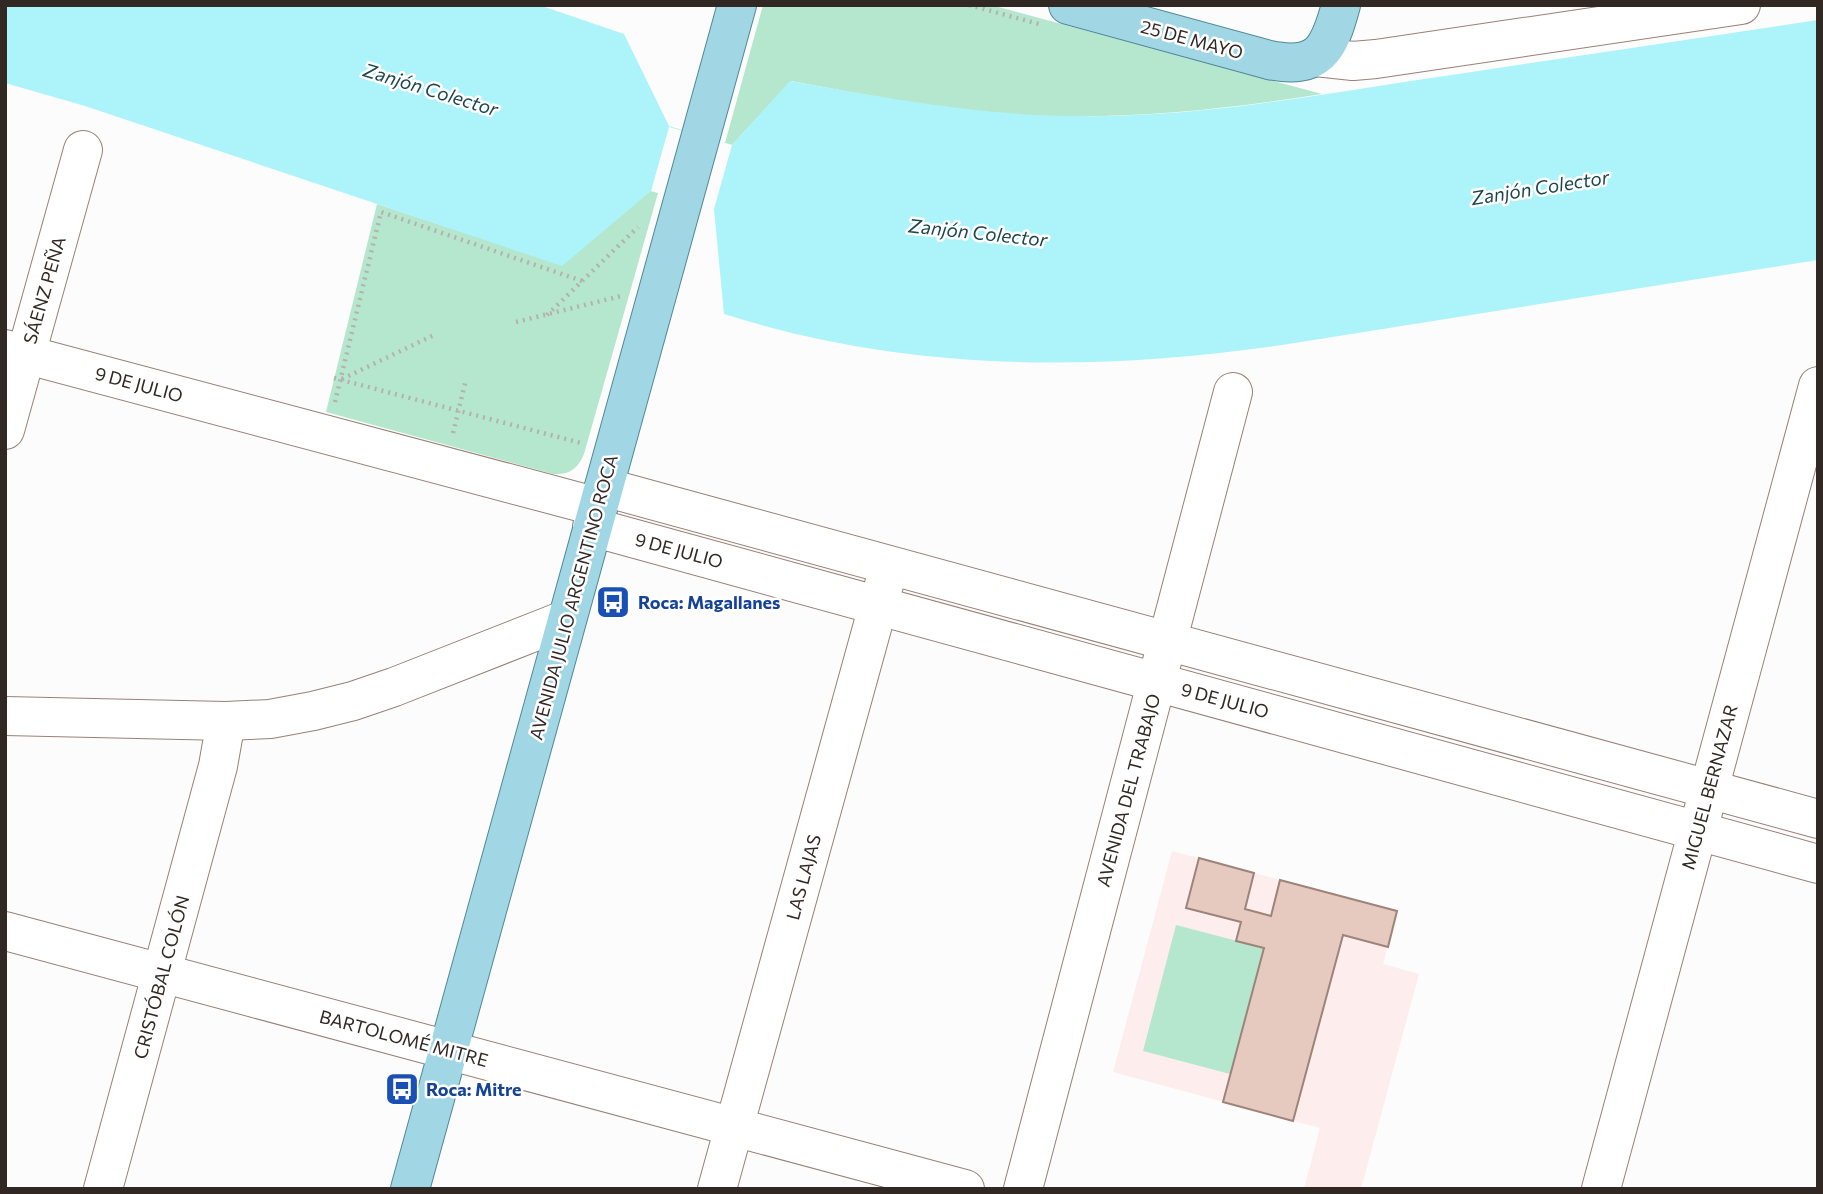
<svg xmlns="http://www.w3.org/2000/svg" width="1823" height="1194" font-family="Commissioner,sans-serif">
	<rect width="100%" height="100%" fill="#fcfcfc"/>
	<polygon fill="#feeded" points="1172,851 1397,911 1383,964 1419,974 1361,1189 1304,1189 1320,1128 1113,1072"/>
	<g fill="#b5e7ce">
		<path d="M5 5H366L651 191 658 193 584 454C578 469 569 475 553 474L326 412 377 204 562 265 649 191Z"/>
		<path d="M763 5H991L1322 94C1222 110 1124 120 1023 115 945 111 868 95 791 81L732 145 725 143Z"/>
		<polygon points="1176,925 1264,948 1230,1074 1143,1051"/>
	</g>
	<path fill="#acf3fa" d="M5 5H539L624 34 669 126 732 145 790 81C886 98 976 115 1073 116 1185 118 1295 99 1404 82 1542 61 1680 41 1818 20V260L1282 345C1093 372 907 372 724 314L714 209 651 191 562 266 85 106 5 83Z"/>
	<polygon fill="#fcfcfc" points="669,127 732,145 714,209 651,191"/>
	<polygon fill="#e6cabf" stroke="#9d8379" stroke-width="2" points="1199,858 1254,873 1245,909 1271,916 1280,880 1397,911 1388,947 1343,935 1293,1121 1223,1102 1264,948 1236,941 1241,922 1186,908"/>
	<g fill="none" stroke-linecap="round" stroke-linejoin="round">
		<g stroke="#998076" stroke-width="40">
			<g id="minor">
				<polyline points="1316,57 1353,61 1376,59 1741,5"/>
				<polyline points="5,349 598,507"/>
				<polyline points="5,430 83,150"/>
				<polyline points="604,487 1818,819"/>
				<polyline points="592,527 1818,864"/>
				<polyline points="5,716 226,721 270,719 313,711 353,701 394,687 567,619"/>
				<polyline points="5,931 965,1189"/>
				<polyline points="103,1189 218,766 226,721"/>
				<polyline points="717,1189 885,581"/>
				<polyline points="1023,1189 1233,392"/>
				<polyline points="1601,1189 1818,386"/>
			</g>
		</g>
		<g stroke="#518896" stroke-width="40">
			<g id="major">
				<path d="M1068 5 1269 60C1320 70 1329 49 1341 5"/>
				<polyline points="410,1189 737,5"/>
			</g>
		</g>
		<g stroke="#b4b1af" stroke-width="4.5" stroke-dasharray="2 5" stroke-linecap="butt">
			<polyline points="969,5 1039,24"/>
			<polyline points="547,315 638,227"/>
			<polyline points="516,322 621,296"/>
			<polyline points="334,378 581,443"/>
			<polyline points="342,379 434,335"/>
			<polyline points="335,402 381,212 582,281"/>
			<polyline points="453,433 466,379"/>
		</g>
		<use href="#minor" stroke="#fff" stroke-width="38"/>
		<use href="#major" stroke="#a1d7e5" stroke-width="38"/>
	</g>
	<defs>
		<g id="bus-square" transform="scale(1.75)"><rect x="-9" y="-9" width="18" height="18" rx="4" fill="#1a4fb4" stroke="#fff"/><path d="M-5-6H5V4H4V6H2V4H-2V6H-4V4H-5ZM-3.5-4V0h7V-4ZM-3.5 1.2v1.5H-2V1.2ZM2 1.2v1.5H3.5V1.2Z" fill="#fff"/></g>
	</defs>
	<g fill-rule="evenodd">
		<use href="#bus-square" x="613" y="602"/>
		<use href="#bus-square" x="402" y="1089"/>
	</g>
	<g text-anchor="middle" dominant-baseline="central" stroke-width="5" stroke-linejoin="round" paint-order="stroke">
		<g font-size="18" fill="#312723" stroke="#fff">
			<text transform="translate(1192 39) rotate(15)">25 DE MAYO</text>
			<text transform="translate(44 290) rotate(-74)">SÁENZ PEÑA</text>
			<text transform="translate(139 384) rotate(15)">9 DE JULIO</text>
			<text transform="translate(679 550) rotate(15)">9 DE JULIO</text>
			<text transform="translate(573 597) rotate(-75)">AVENIDA JULIO ARGENTINO ROCA</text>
			<text transform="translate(1225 700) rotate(15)">9 DE JULIO</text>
			<text transform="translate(1709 787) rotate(-75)">MIGUEL BERNAZAR</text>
			<text transform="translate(1128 790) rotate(-75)">AVENIDA DEL TRABAJO</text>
			<text transform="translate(803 877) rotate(-75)">LAS LAJAS</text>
			<text transform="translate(161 977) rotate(-75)">CRISTÓBAL COLÓN</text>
			<text transform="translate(404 1038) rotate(15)">BARTOLOMÉ MITRE</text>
		</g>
		<g font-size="18" font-weight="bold" fill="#164399" stroke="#fff" text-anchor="start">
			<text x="638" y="602">Roca: Magallanes</text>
			<text x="426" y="1089">Roca: Mitre</text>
		</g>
		<g font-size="19" font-style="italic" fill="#1c464b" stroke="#fff">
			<text transform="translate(431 89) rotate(17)">Zanjón Colector</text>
			<text transform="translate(1540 187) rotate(-9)">Zanjón Colector</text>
			<text transform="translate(978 232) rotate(6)">Zanjón Colector</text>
		</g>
	</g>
	<rect width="1823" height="1194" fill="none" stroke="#312723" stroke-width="14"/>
</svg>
